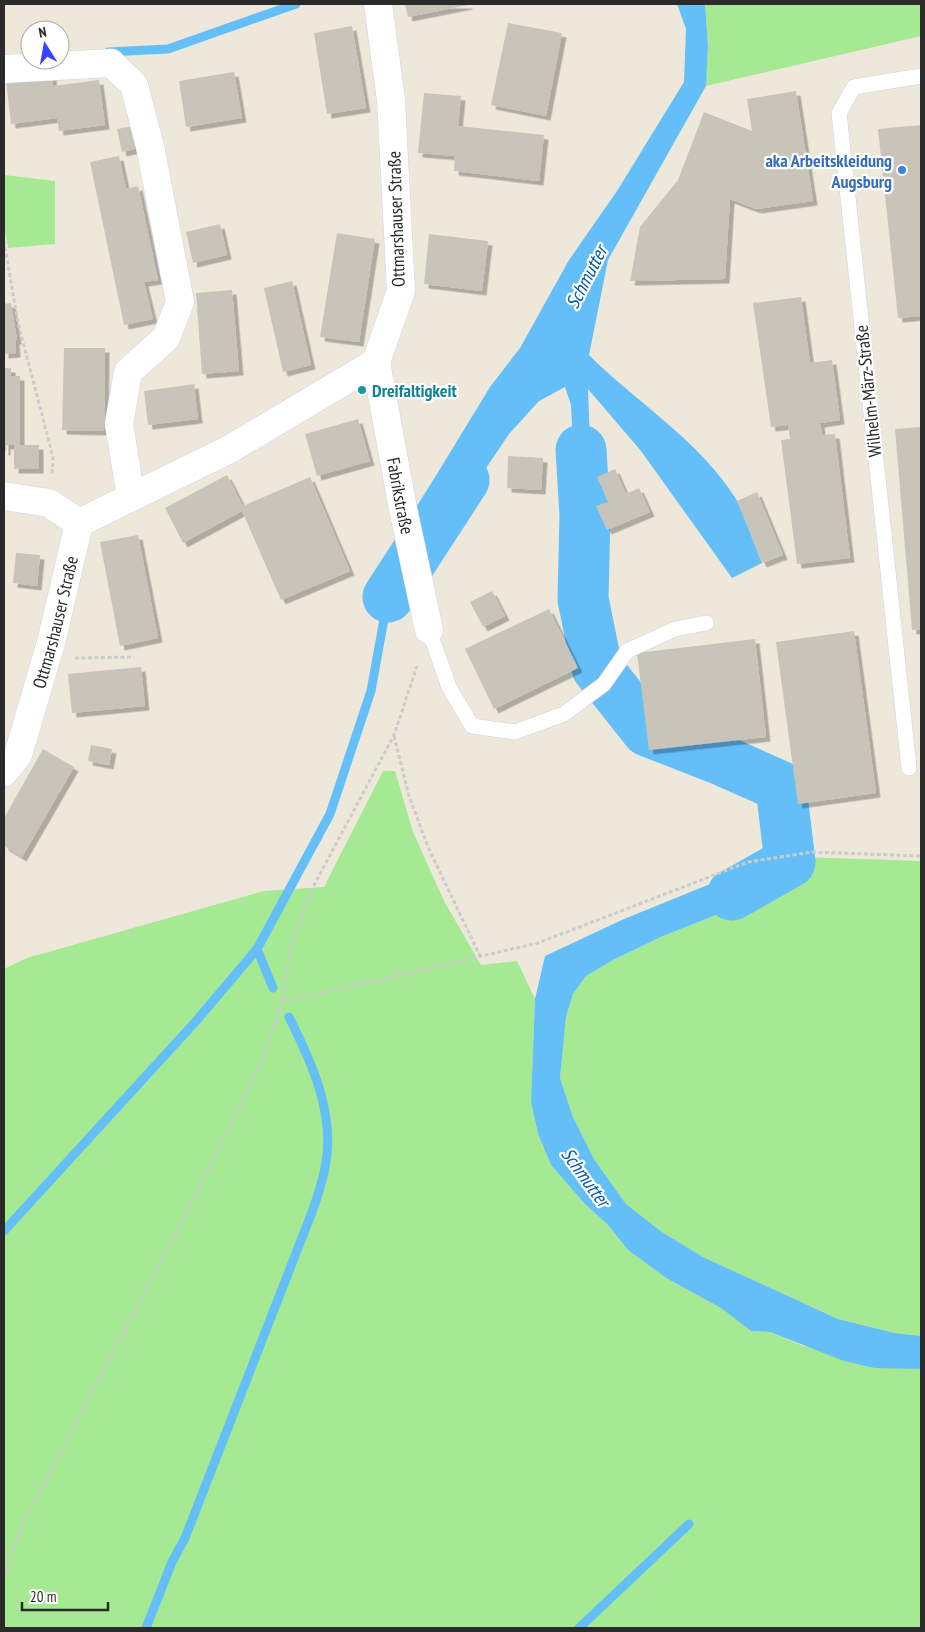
<svg xmlns="http://www.w3.org/2000/svg" width="925" height="1632" font-family="'PT Sans Narrow',sans-serif">
	<defs>
		<filter id="shadow"><feDropShadow dx="4.5" dy="4.5" stdDeviation="0" flood-color="#0004"/></filter>
	</defs>
	<rect width="100%" height="100%" fill="#ede8da"/>
	<g fill="#a5e992">
		<polygon points="705,4 921,4 921,36 706,86 708,46"/>
		<polygon points="4,175 55,181 55,244 8,248 4,226"/>
		<polygon points="383,771 395,771 413,832 444,901 481,965 517,961 535,999 531,1102 538,1134 551,1165 584,1203 607,1224 628,1250 666,1278 721,1308 751,1331 770,1332 803,1346 921,1369 921,1628 4,1628 4,969 27,958 264,891 324,887"/>
		<polygon points="800,857 921,861 921,1336 895,1333 838,1319 703,1257 662,1232 626,1204 594,1159 573,1117 560,1078 566,1017 573,994 586,976 615,959 663,936 782,889 799,873"/>
	</g>
	<g fill="#64bff9">
		<path d="M677 4H705L708 46 706 86 608 260 589 355C637 403 700 441 736 499 747 518 754 543 762 563L732 578 641 451 588 389 593 520 577 521 571 405 565 387 539 401 509 434 429 553 418 505 490 387 520 348 569 260 617 191 684 82 686 29Z"/>
		<polygon points="800,857 799,873 782,889 663,936 615,959 586,976 573,994 566,1017 560,1078 573,1117 594,1159 626,1204 662,1232 703,1257 838,1319 895,1333 921,1336 921,1369 875,1368 844,1361 770,1332 751,1331 721,1308 666,1278 628,1250 607,1224 584,1203 551,1165 538,1134 531,1102 535,999 545,956 624,919 757,865"/>
	</g>
	<g fill="none" stroke-linecap="round" stroke-linejoin="round">
		<g stroke="#64bff9" stroke-width="9">
			<polyline points="108,52 168,49 296,4"/>
			<polyline points="257,949 273,988"/>
			<polyline points="4,1231 197,1020 257,949 330,814 371,691 388,597"/>
			<path d="M146 1628 172 1562 185 1538 312 1212C317 1198 322 1183 325 1168 336 1115 312 1063 289 1017"/>
			<polyline points="579,1628 689,1524"/>
		</g>
		<g stroke="#64bff9" stroke-width="51">
			<polyline points="581,450 585,515 583,599 597,668 647,731 719,759 780,786"/>
			<polyline points="388,597 464,480"/>
			<polyline points="732,895 790,862 782,796"/>
		</g>
	</g>
	<g fill="#c9c4ba" filter="url(#shadow)">
		<polygon points="405,4 468,4 468,5 408,17"/>
		<polygon points="508,23 562,33 546,116 491,105"/>
		<polygon points="352,26 366,108 327,114 314,33"/>
		<polygon points="234,72 242,118 186,127 179,81"/>
		<polygon points="52,74 53,86 99,80 105,125 59,131 57,118 11,124 6,80"/>
		<polygon points="796,91 813,201 757,209 756,207 756,209 730,199 725,279 630,281 640,227 678,180 704,112 752,131 747,99"/>
		<polygon points="424,93 461,96 458,126 544,135 539,181 454,171 455,156 418,153"/>
		<polygon points="139,125 144,147 122,152 117,129"/>
		<polygon points="921,125 921,316 898,318 878,129"/>
		<polygon points="119,156 126,189 138,186 158,280 144,282 153,319 124,325 90,162"/>
		<polygon points="220,224 227,255 193,263 186,232"/>
		<polygon points="337,233 375,239 359,342 320,337"/>
		<polygon points="429,234 488,241 482,291 424,284"/>
		<polygon points="292,281 311,365 283,372 264,288"/>
		<polygon points="232,290 239,371 202,374 196,293"/>
		<polygon points="801,297 810,363 832,360 840,420 820,423 822,435 835,434 850,558 797,564 781,440 790,439 788,425 771,427 753,303"/>
		<polygon points="11,303 17,340 15,340 16,353 4,354 4,304"/>
		<polygon points="64,348 105,348 104,431 62,430"/>
		<polygon points="4,368 11,368 11,376 20,376 20,445 39,445 39,469 14,469 14,445 6,445 6,451 4,451"/>
		<polygon points="194,384 198,419 148,425 144,391"/>
		<polygon points="358,419 370,461 317,476 305,434"/>
		<polygon points="921,427 921,629 912,630 895,429"/>
		<polygon points="508,456 543,458 541,490 507,488"/>
		<polygon points="615,469 626,494 639,488 650,512 607,530 596,506 608,502 597,477"/>
		<polygon points="227,475 243,506 310,477 350,571 281,600 242,511 183,543 165,508"/>
		<polygon points="757,492 783,555 762,563 737,501"/>
		<polygon points="138,535 158,638 120,646 100,542"/>
		<polygon points="16,553 40,555 37,586 13,583"/>
		<polygon points="492,591 505,616 483,627 470,602"/>
		<polygon points="549,609 578,668 494,709 465,649"/>
		<polygon points="854,631 876,793 798,804 776,642"/>
		<polygon points="755,639 766,737 649,750 637,653"/>
		<polygon points="141,667 145,706 72,713 68,674"/>
		<polygon points="91,745 112,749 109,765 88,761"/>
		<polygon points="43,749 74,767 22,857 4,846 4,818"/>
	</g>
	<g fill="none" stroke-linecap="round" stroke-linejoin="round">
		<g stroke="#d0d1e4" stroke-width="16">
			<g id="service">
				<polyline points="429,630 449,687 472,726 515,732 564,714 604,684 627,651 675,629 706,623"/>
				<polyline points="909,768 839,113 854,87 921,76"/>
			</g>
		</g>
		<g stroke="#d0d1e4" stroke-width="29">
			<g id="minor">
				<polyline points="4,69 111,63 134,85 150,146 180,302 166,338 128,372 119,424 131,497"/>
				<path id="s1" d="M376 362 403 509 429 630"/>
				<polyline points="4,496 49,503 79,523"/>
				<path id="s2" d="M4 772 18 755 52 639 79 523 230 449 376 362 401 291 391 100 378 4"/>
			</g>
		</g>
		<g stroke="#ccc" stroke-width="3" stroke-dasharray="4 2.5" stroke-linecap="butt">
			<polyline points="4,241 18,323 53,457 52,475"/>
			<polyline points="75,658 134,657"/>
			<polyline points="394,736 409,796 428,847 480,956"/>
			<polyline points="282,1002 538,943 748,862 812,852 921,856"/>
			<polyline points="4,1577 23,1523 184,1217 262,1060 282,1002 291,946 312,889 394,735 417,666"/>
		</g>
		<use href="#service" stroke="#fff" stroke-width="15"/>
		<use href="#minor" stroke="#fff" stroke-width="28"/>
	</g>
	<circle fill="#3f7fe0" stroke="#fff" stroke-width="2" cx="902" cy="170" r="5"/>
	<circle fill="#0f9aa8" stroke="#fff" stroke-width="2" cx="362" cy="390" r="5"/>
	<g text-anchor="middle" dominant-baseline="central" stroke-width="4.5" stroke-linejoin="round" paint-order="stroke">
		<g font-size="18" font-weight="bold" fill="#366cbe" stroke="#fff" text-anchor="end">
			<text x="892" y="160">aka Arbeitskleidung<tspan x="892" dy="21">Augsburg</tspan></text>
		</g>
		<g font-size="18" fill="#2a2a2a" stroke="#fff">
			<text transform="translate(396 219) rotate(-92)">Ottmarshauser Straße</text>
			<text transform="translate(868 391) rotate(-96)">Wilhelm-März-Straße</text>
			<text stroke="none"><textPath href="#s1" startOffset="136">Fabrikstraße</textPath></text>
			<text stroke="none"><textPath href="#s2" startOffset="160">Ottmarshauser Straße</textPath></text>
		</g>
		<g font-size="18" font-weight="bold" fill="#0d838f" stroke="#fff" text-anchor="start">
			<text x="372" y="390">Dreifaltigkeit</text>
		</g>
		<g font-size="19" font-style="italic" fill="#0159a7" stroke="#fff">
			<text transform="translate(586 277) rotate(-63)">Schmutter</text>
			<text transform="translate(586 1177) rotate(54)">Schmutter</text>
		</g>
	</g>
	<rect width="925" height="1632" fill="none" stroke="#2a2a2a" stroke-width="10"/>
	<g transform="translate(45 45) rotate(349)"><circle r="24" fill="#ffffff" stroke="#aaaaaa"/>
	<path d="M0-4L9 19L0 12L-9 19Z" fill="#3642ff"/>
	<text y="-8" font-size="14" font-weight="bold" text-anchor="middle" fill="#2a2a2a">N</text>
	</g>
	<path d="M22 1602v8h86v-8" fill="none" stroke="#2a2a2a" stroke-width="2.5"/>
	<text x="30" y="1602" font-size="15" fill="#2a2a2a" stroke="#ffffff" stroke-width="4" paint-order="stroke">20 m</text>
</svg>
